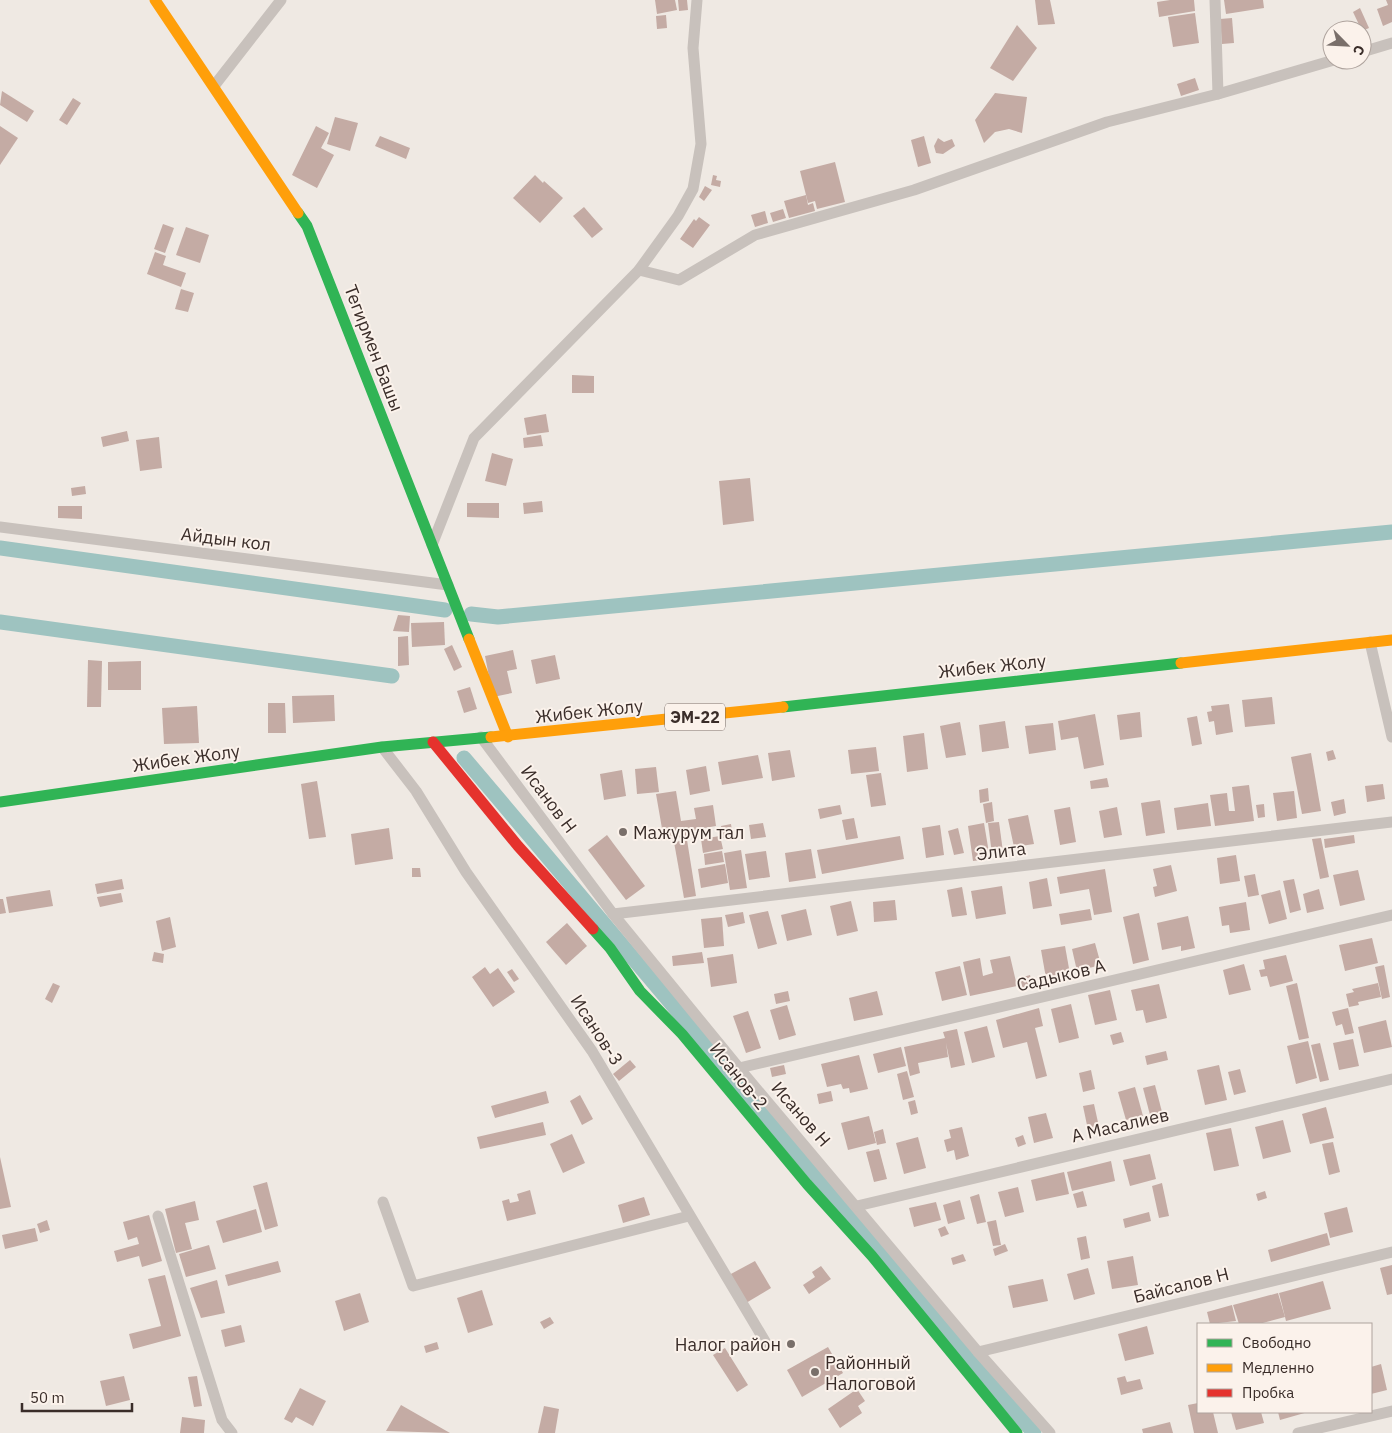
<svg xmlns="http://www.w3.org/2000/svg" width="1392" height="1433" font-family="'IBM Plex Sans',sans-serif">
	<rect width="100%" height="100%" fill="#efe9e3"/>
	<g fill="none" stroke-linecap="round" stroke-linejoin="round">
		<g stroke="#9ec3c0" stroke-width="15">
			<polyline points="0,548 445,610"/>
			<polyline points="471,614 498,617 1392,532"/>
			<polyline points="0,622 392,676"/>
			<polyline points="464,758 1034,1433"/>
		</g>
	</g>
	<g fill="#c4aba4">
		<polygon points="655,0 675,0 677,10 657,14"/>
		<polygon points="678,0 687,0 688,10 679,11"/>
		<polygon points="1035,0 1050,0 1055,24 1038,25"/>
		<polygon points="1170,0 1194,0 1195,11 1159,17 1157,2"/>
		<polygon points="1224,0 1263,0 1264,8 1226,14"/>
		<polygon points="1386,0 1392,0 1392,22 1383,26 1377,9 1388,5"/>
		<polygon points="1360,8 1369,28 1362,31 1353,12"/>
		<polygon points="1195,13 1199,43 1173,47 1168,17"/>
		<polygon points="666,15 667,28 657,29 656,16"/>
		<polygon points="1232,18 1234,43 1222,44 1220,19"/>
		<polygon points="1017,25 1037,48 1013,81 990,68"/>
		<polygon points="1195,78 1199,90 1181,96 1177,84"/>
		<polygon points="2,91 34,111 27,122 0,105"/>
		<polygon points="995,93 1027,97 1022,133 1009,129 995,132 984,143 975,120"/>
		<polygon points="73,98 81,103 67,125 59,120"/>
		<polygon points="335,117 358,123 350,151 327,144"/>
		<polygon points="0,126 18,138 0,165"/>
		<polygon points="316,126 329,133 321,148 334,155 317,188 292,175"/>
		<polygon points="380,136 410,148 406,159 375,146"/>
		<polygon points="924,136 931,163 918,167 911,140"/>
		<polygon points="938,138 944,142 952,139 955,146 943,154 936,153 934,146"/>
		<polygon points="835,162 845,202 817,209 815,201 808,203 800,171"/>
		<polygon points="535,175 543,183 544,181 563,198 540,223 513,198"/>
		<polygon points="713,175 717,176 716,180 721,181 720,187 711,185"/>
		<polygon points="705,186 712,190 704,201 699,197"/>
		<polygon points="806,195 808,205 813,203 815,211 789,218 784,201"/>
		<polygon points="584,207 603,229 592,238 573,216"/>
		<polygon points="783,209 786,218 773,222 770,213"/>
		<polygon points="765,211 768,223 755,227 751,215"/>
		<polygon points="699,217 710,225 693,248 680,239 694,219 696,221"/>
		<polygon points="163,224 174,228 165,253 154,249"/>
		<polygon points="186,227 209,235 200,263 176,255"/>
		<polygon points="155,252 166,256 163,265 186,273 181,287 147,274"/>
		<polygon points="181,289 194,293 188,312 175,309"/>
		<polygon points="572,375 594,376 594,393 572,393"/>
		<polygon points="546,414 549,432 527,435 524,418"/>
		<polygon points="127,431 129,441 103,447 101,437"/>
		<polygon points="541,435 543,446 524,448 523,438"/>
		<polygon points="159,437 162,468 140,471 136,440"/>
		<polygon points="492,453 513,459 506,486 485,481"/>
		<polygon points="750,478 754,521 723,525 719,481"/>
		<polygon points="85,486 86,494 72,496 71,488"/>
		<polygon points="542,501 543,512 524,514 523,503"/>
		<polygon points="467,503 499,503 499,518 467,517"/>
		<polygon points="58,506 82,506 82,519 58,518"/>
		<polygon points="398,615 410,616 409,632 393,631"/>
		<polygon points="444,622 445,645 412,647 411,623"/>
		<polygon points="408,636 409,665 398,666 398,637"/>
		<polygon points="452,645 462,667 454,671 444,649"/>
		<polygon points="513,650 517,669 507,671 512,693 493,697 485,656"/>
		<polygon points="555,655 560,679 536,684 531,660"/>
		<polygon points="88,660 102,661 101,707 87,707"/>
		<polygon points="141,661 141,690 108,690 108,662"/>
		<polygon points="470,687 477,709 464,713 457,691"/>
		<polygon points="334,695 335,721 293,723 292,696"/>
		<polygon points="1272,697 1275,724 1245,727 1242,700"/>
		<polygon points="268,703 285,703 286,733 268,733"/>
		<polygon points="1229,704 1233,732 1216,735 1214,721 1209,722 1207,712 1212,711 1211,706"/>
		<polygon points="197,706 199,743 164,744 162,708"/>
		<polygon points="1140,712 1142,737 1120,740 1117,715"/>
		<polygon points="1095,714 1104,765 1084,769 1078,737 1061,740 1058,721"/>
		<polygon points="1197,716 1202,744 1192,746 1187,718"/>
		<polygon points="1005,721 1009,748 982,752 979,725"/>
		<polygon points="960,722 966,755 946,758 940,726"/>
		<polygon points="1053,723 1056,750 1029,754 1025,726"/>
		<polygon points="924,733 928,769 907,772 903,736"/>
		<polygon points="876,747 879,771 851,774 848,750"/>
		<polygon points="790,750 795,777 772,781 768,753"/>
		<polygon points="1333,750 1336,759 1328,761 1326,752"/>
		<polygon points="1311,753 1321,811 1302,814 1291,757"/>
		<polygon points="758,755 763,778 722,785 718,762"/>
		<polygon points="706,766 710,791 690,795 686,770"/>
		<polygon points="656,767 659,792 637,794 635,769"/>
		<polygon points="622,770 626,796 604,800 600,774"/>
		<polygon points="881,773 886,805 871,807 866,775"/>
		<polygon points="1107,778 1109,787 1091,789 1090,781"/>
		<polygon points="317,781 326,837 309,839 301,784"/>
		<polygon points="1383,784 1385,799 1367,802 1365,786"/>
		<polygon points="1249,785 1254,821 1215,826 1210,795 1227,793 1229,811 1235,811 1232,787"/>
		<polygon points="988,788 989,801 980,803 979,790"/>
		<polygon points="676,791 681,821 696,819 694,808 713,805 716,826 704,828 705,833 664,840 656,794"/>
		<polygon points="1294,791 1297,818 1277,821 1273,793"/>
		<polygon points="1344,799 1346,813 1334,816 1331,802"/>
		<polygon points="1160,800 1165,833 1146,836 1141,803"/>
		<polygon points="992,802 994,821 986,823 983,804"/>
		<polygon points="1208,803 1211,826 1177,830 1174,808"/>
		<polygon points="1264,804 1265,817 1258,818 1256,805"/>
		<polygon points="840,805 842,814 820,819 818,809"/>
		<polygon points="1070,807 1076,842 1060,845 1054,810"/>
		<polygon points="1117,807 1122,835 1104,838 1099,811"/>
		<polygon points="1028,815 1034,844 1014,847 1008,819"/>
		<polygon points="854,818 858,838 846,840 842,820"/>
		<polygon points="999,822 1003,852 992,854 988,823"/>
		<polygon points="763,823 766,837 751,839 749,825"/>
		<polygon points="984,823 990,859 973,861 968,826"/>
		<polygon points="731,824 733,837 723,838 721,826"/>
		<polygon points="940,825 944,855 926,858 922,828"/>
		<polygon points="389,828 393,859 355,865 351,834"/>
		<polygon points="958,828 964,853 954,855 948,831"/>
		<polygon points="607,835 645,886 626,900 588,850"/>
		<polygon points="1354,835 1355,843 1325,848 1324,839"/>
		<polygon points="720,836 723,849 703,853 701,839"/>
		<polygon points="900,836 904,859 822,874 817,850"/>
		<polygon points="1321,838 1329,877 1320,879 1312,839"/>
		<polygon points="687,840 696,896 684,898 674,842"/>
		<polygon points="811,849 816,878 789,882 785,853"/>
		<polygon points="741,850 747,888 730,890 724,853"/>
		<polygon points="722,851 724,862 705,865 704,854"/>
		<polygon points="766,851 770,877 749,880 745,854"/>
		<polygon points="1236,855 1240,881 1220,884 1217,858"/>
		<polygon points="725,864 728,883 701,888 698,869"/>
		<polygon points="1171,865 1177,891 1155,897 1153,887 1157,886 1153,869"/>
		<polygon points="412,868 420,868 421,877 412,877"/>
		<polygon points="1105,869 1112,912 1094,915 1089,889 1060,894 1057,877"/>
		<polygon points="1358,870 1365,900 1340,906 1333,875"/>
		<polygon points="1255,874 1259,895 1248,897 1244,876"/>
		<polygon points="1047,878 1052,906 1033,909 1029,882"/>
		<polygon points="122,879 124,889 97,894 95,884"/>
		<polygon points="1294,879 1301,910 1290,913 1283,881"/>
		<polygon points="1002,886 1006,914 976,919 971,891"/>
		<polygon points="962,887 967,915 952,917 947,890"/>
		<polygon points="1319,889 1324,909 1307,913 1303,894"/>
		<polygon points="50,890 53,906 9,913 6,897"/>
		<polygon points="1280,890 1287,919 1269,924 1261,895"/>
		<polygon points="121,893 123,902 100,907 97,897"/>
		<polygon points="0,899 3,899 6,913 0,914"/>
		<polygon points="895,900 897,920 874,922 873,902"/>
		<polygon points="851,901 858,931 837,936 830,906"/>
		<polygon points="1246,902 1250,930 1230,933 1229,925 1222,926 1219,907"/>
		<polygon points="806,909 812,935 787,941 781,915"/>
		<polygon points="1090,909 1092,920 1061,925 1059,914"/>
		<polygon points="768,911 777,944 758,949 749,915"/>
		<polygon points="743,912 745,923 728,927 725,915"/>
		<polygon points="1139,913 1149,960 1133,964 1123,917"/>
		<polygon points="1188,916 1195,948 1181,951 1181,946 1162,950 1157,923"/>
		<polygon points="170,917 176,947 162,951 156,921"/>
		<polygon points="722,917 724,946 704,948 701,919"/>
		<polygon points="567,923 587,946 566,965 546,942"/>
		<polygon points="1372,938 1378,963 1345,971 1339,945"/>
		<polygon points="1095,943 1101,965 1077,971 1072,949"/>
		<polygon points="1065,946 1070,974 1046,978 1041,950"/>
		<polygon points="154,952 164,954 163,963 152,961"/>
		<polygon points="702,952 704,963 673,966 672,956"/>
		<polygon points="733,954 737,983 711,987 707,958"/>
		<polygon points="1286,955 1293,981 1270,987 1267,976 1261,977 1259,970 1265,969 1263,960"/>
		<polygon points="1010,956 1017,986 970,996 963,962 980,958 983,976 993,973 990,960"/>
		<polygon points="1244,964 1251,990 1229,995 1223,970"/>
		<polygon points="1384,965 1390,997 1382,999 1375,967"/>
		<polygon points="960,966 967,995 942,1001 935,972"/>
		<polygon points="485,967 490,974 498,968 515,992 493,1007 472,977"/>
		<polygon points="512,969 519,979 514,982 507,972"/>
		<polygon points="1030,975 1033,988 1023,990 1020,978"/>
		<polygon points="53,983 60,986 52,1003 45,999"/>
		<polygon points="1297,983 1309,1038 1299,1040 1286,986"/>
		<polygon points="1378,983 1381,997 1358,1002 1359,1005 1349,1007 1346,994 1354,992 1352,989"/>
		<polygon points="1159,984 1167,1018 1146,1023 1143,1010 1136,1011 1131,990"/>
		<polygon points="1110,990 1117,1020 1095,1025 1088,995"/>
		<polygon points="788,991 790,1001 776,1004 774,994"/>
		<polygon points="877,991 883,1015 854,1021 849,998"/>
		<polygon points="1071,1004 1079,1038 1059,1043 1051,1009"/>
		<polygon points="787,1005 796,1035 779,1040 770,1010"/>
		<polygon points="1039,1008 1043,1026 1035,1028 1047,1076 1036,1079 1027,1042 1003,1048 996,1020"/>
		<polygon points="1348,1008 1354,1033 1345,1035 1342,1024 1336,1026 1332,1012"/>
		<polygon points="748,1011 761,1048 746,1053 733,1016"/>
		<polygon points="1386,1020 1392,1047 1364,1053 1358,1027"/>
		<polygon points="987,1026 995,1057 972,1063 964,1032"/>
		<polygon points="957,1029 965,1065 951,1068 946,1043 948,1057 918,1063 920,1073 910,1076 904,1047 945,1038 943,1032"/>
		<polygon points="1121,1032 1124,1042 1113,1045 1110,1035"/>
		<polygon points="1353,1039 1359,1066 1339,1070 1333,1043"/>
		<polygon points="1308,1041 1317,1078 1296,1084 1287,1046"/>
		<polygon points="1320,1043 1329,1080 1320,1082 1311,1045"/>
		<polygon points="901,1047 906,1066 878,1073 873,1054"/>
		<polygon points="1166,1051 1168,1060 1147,1065 1145,1056"/>
		<polygon points="859,1055 868,1089 850,1093 849,1088 843,1089 841,1084 827,1087 821,1064"/>
		<polygon points="630,1060 636,1067 619,1081 613,1074"/>
		<polygon points="784,1065 786,1074 772,1077 770,1068"/>
		<polygon points="1219,1065 1227,1100 1205,1105 1197,1070"/>
		<polygon points="1240,1069 1246,1092 1234,1095 1228,1072"/>
		<polygon points="1091,1070 1095,1089 1083,1092 1079,1073"/>
		<polygon points="907,1071 914,1097 903,1100 897,1074"/>
		<polygon points="1155,1085 1162,1112 1150,1115 1143,1088"/>
		<polygon points="1135,1087 1143,1116 1126,1120 1118,1092"/>
		<polygon points="546,1091 549,1103 495,1118 491,1106"/>
		<polygon points="831,1091 833,1101 819,1104 817,1094"/>
		<polygon points="580,1095 593,1119 582,1125 570,1101"/>
		<polygon points="915,1100 918,1113 911,1115 908,1102"/>
		<polygon points="1094,1104 1099,1127 1088,1130 1083,1106"/>
		<polygon points="1326,1107 1334,1138 1310,1144 1302,1114"/>
		<polygon points="1046,1113 1053,1138 1034,1143 1028,1117"/>
		<polygon points="869,1116 876,1143 848,1150 841,1123"/>
		<polygon points="1283,1120 1291,1152 1263,1159 1255,1127"/>
		<polygon points="543,1122 546,1135 480,1149 477,1137"/>
		<polygon points="962,1127 969,1156 956,1160 954,1150 947,1152 944,1140 951,1138 949,1130"/>
		<polygon points="1231,1128 1239,1166 1214,1171 1206,1133"/>
		<polygon points="883,1129 886,1143 877,1145 874,1132"/>
		<polygon points="572,1134 585,1163 563,1173 550,1144"/>
		<polygon points="1023,1135 1026,1144 1018,1147 1015,1138"/>
		<polygon points="918,1137 926,1168 904,1174 896,1143"/>
		<polygon points="1333,1142 1340,1172 1329,1175 1322,1144"/>
		<polygon points="879,1149 887,1179 874,1182 866,1152"/>
		<polygon points="1150,1154 1156,1179 1130,1186 1123,1160"/>
		<polygon points="0,1157 11,1207 0,1209"/>
		<polygon points="1111,1161 1115,1181 1072,1191 1067,1172"/>
		<polygon points="1064,1172 1069,1194 1036,1201 1031,1180"/>
		<polygon points="267,1182 278,1226 265,1230 253,1186"/>
		<polygon points="1162,1183 1169,1216 1159,1218 1152,1186"/>
		<polygon points="1018,1187 1024,1212 1005,1217 998,1192"/>
		<polygon points="530,1190 536,1214 507,1221 502,1201 509,1199 510,1203 519,1201 517,1194"/>
		<polygon points="1083,1191 1087,1206 1077,1208 1073,1194"/>
		<polygon points="1265,1191 1267,1198 1258,1201 1256,1194"/>
		<polygon points="979,1194 986,1222 977,1224 970,1197"/>
		<polygon points="644,1197 650,1215 623,1223 618,1205"/>
		<polygon points="960,1200 965,1219 948,1224 943,1205"/>
		<polygon points="195,1201 199,1220 185,1223 192,1249 176,1253 165,1209"/>
		<polygon points="936,1202 941,1220 914,1227 909,1208"/>
		<polygon points="1347,1207 1353,1232 1330,1238 1324,1213"/>
		<polygon points="256,1209 262,1232 223,1243 216,1221"/>
		<polygon points="1149,1212 1151,1221 1125,1228 1123,1219"/>
		<polygon points="149,1215 162,1261 142,1267 139,1256 117,1262 114,1251 139,1244 137,1237 128,1240 123,1222"/>
		<polygon points="47,1220 50,1230 40,1233 37,1224"/>
		<polygon points="996,1220 1001,1245 993,1246 987,1222"/>
		<polygon points="945,1226 949,1234 941,1237 938,1229"/>
		<polygon points="35,1228 38,1241 5,1249 2,1235"/>
		<polygon points="1327,1233 1330,1245 1271,1262 1268,1250"/>
		<polygon points="1086,1236 1090,1258 1081,1260 1077,1238"/>
		<polygon points="1005,1244 1008,1251 995,1256 993,1249"/>
		<polygon points="209,1245 216,1269 186,1277 179,1254"/>
		<polygon points="963,1254 966,1261 953,1265 951,1258"/>
		<polygon points="1133,1256 1138,1285 1112,1289 1107,1261"/>
		<polygon points="278,1261 281,1272 228,1286 225,1275"/>
		<polygon points="755,1261 771,1288 746,1303 729,1275"/>
		<polygon points="1392,1265 1392,1294 1387,1295 1380,1268"/>
		<polygon points="821,1266 831,1279 809,1294 803,1285 815,1277 812,1272"/>
		<polygon points="1088,1268 1095,1294 1074,1300 1067,1274"/>
		<polygon points="165,1275 181,1336 133,1349 129,1334 161,1326 148,1279"/>
		<polygon points="1043,1279 1048,1301 1013,1308 1008,1286"/>
		<polygon points="217,1280 225,1313 201,1318 190,1288"/>
		<polygon points="1323,1281 1331,1309 1286,1321 1279,1293"/>
		<polygon points="482,1290 493,1325 468,1333 457,1298"/>
		<polygon points="360,1293 369,1322 344,1331 335,1301"/>
		<polygon points="1278,1293 1285,1317 1259,1324 1239,1324 1233,1305"/>
		<polygon points="1232,1305 1236,1321 1210,1324 1207,1312"/>
		<polygon points="550,1317 554,1323 544,1329 540,1322"/>
		<polygon points="241,1325 245,1342 225,1347 221,1330"/>
		<polygon points="1147,1326 1154,1354 1125,1361 1118,1334"/>
		<polygon points="437,1342 439,1349 426,1353 424,1346"/>
		<polygon points="828,1347 843,1373 802,1397 787,1370"/>
		<polygon points="725,1348 748,1385 737,1392 713,1355"/>
		<polygon points="1381,1364 1387,1390 1371,1394 1371,1367"/>
		<polygon points="124,1376 130,1400 106,1406 100,1381"/>
		<polygon points="197,1376 202,1406 194,1407 188,1377"/>
		<polygon points="1125,1376 1127,1382 1140,1379 1143,1389 1121,1395 1117,1378"/>
		<polygon points="300,1388 326,1401 313,1426 296,1417 292,1423 284,1419"/>
		<polygon points="857,1389 865,1401 858,1406 862,1413 840,1428 828,1409"/>
		<polygon points="1198,1403 1198,1412 1213,1412 1218,1433 1194,1433 1188,1405"/>
		<polygon points="401,1405 450,1433 386,1431"/>
		<polygon points="544,1406 559,1409 555,1433 538,1433"/>
		<polygon points="1231,1412 1261,1412 1264,1423 1236,1430"/>
		<polygon points="1278,1412 1308,1412 1280,1420"/>
		<polygon points="182,1417 205,1420 204,1433 180,1433"/>
		<polygon points="1170,1422 1173,1433 1143,1433 1142,1429"/>
	</g>
	<g fill="none" stroke-linecap="round" stroke-linejoin="round">
		<g stroke="#c8c1bc" stroke-width="11">
			<polyline points="1215,0 1218,94"/>
			<polyline points="1362,52 1392,43"/>
			<polyline points="214,86 281,0"/>
			<polyline points="639,270 679,280 755,235 914,190 1107,122 1218,94 1334,60"/>
			<polyline points="0,527 448,585"/>
			<polyline points="432,545 474,438 639,270 678,216 693,189 701,144 693,48 697,0"/>
			<polyline points="1370,642 1392,737"/>
			<polyline points="481,737 613,914 739,1068 978,1352 1050,1433"/>
			<polyline points="382,747 416,791 466,872 592,1051 766,1343"/>
			<polyline points="613,914 1392,822"/>
			<polyline points="739,1068 1392,915"/>
			<polyline points="383,1202 413,1286 689,1216"/>
			<polyline points="857,1206 1392,1079"/>
			<polyline points="158,1216 222,1420 232,1433"/>
			<polyline points="978,1352 1392,1252"/>
			<polyline points="1298,1433 1392,1411"/>
		</g>
		<g stroke="#30b455" stroke-width="11">
			<polyline points="298,213 307,226 469,639"/>
			<polyline points="783,707 1181,663"/>
			<polyline points="0,802 382,747 491,737"/>
			<polyline points="593,929 610,948 640,991 682,1034 807,1184 872,1256 1017,1433"/>
		</g>
		<g stroke="#ff9f0a" stroke-width="11">
			<polyline points="155,0 298,213"/>
			<polyline points="469,639 508,737"/>
			<polyline points="1181,663 1392,640"/>
			<polyline points="491,737 783,707"/>
		</g>
		<polyline stroke="#e5322d" stroke-width="11" points="433,742 518,846 593,929"/>
	</g>
	<g fill="#796f6a" stroke="#fbf2eb" stroke-width="2">
		<circle cx="623" cy="832" r="5"/>
		<circle cx="791" cy="1344" r="5"/>
		<circle cx="815" cy="1372" r="5"/>
	</g>
	<g text-anchor="middle" dominant-baseline="central" stroke-width="4" stroke-linejoin="round" paint-order="stroke">
		<rect fill="#fbf2eb" stroke="#746863" stroke-width="1" x="665" y="703.5" width="60" height="27" rx="4"/>
		<g font-size="16" font-weight="bold" fill="#3a2d29">
			<text x="695" y="717">ЭМ-22</text>
		</g>
		<g font-size="18" fill="#3a2d29" stroke="#fbf2eb">
			<text transform="translate(374 348) rotate(69)">Тегирмен Башы</text>
			<text transform="translate(226 539) rotate(7)">Айдын кол</text>
			<text transform="translate(992 666) rotate(-6)">Жибек Жолу</text>
			<text transform="translate(589 711) rotate(-6)">Жибек Жолу</text>
			<text transform="translate(186 758) rotate(-8)">Жибек Жолу</text>
			<text transform="translate(549 799) rotate(53)">Исанов Н</text>
			<text transform="translate(1001 851) rotate(-7)">Элита</text>
			<text transform="translate(1061 975) rotate(-13)">Садыков А</text>
			<text transform="translate(597 1030) rotate(57)">Исанов-3</text>
			<text transform="translate(739 1076) rotate(51)">Исанов-2</text>
			<text transform="translate(801 1114) rotate(49)">Исанов Н</text>
			<text transform="translate(1120 1125) rotate(-13)">А Масалиев</text>
			<text transform="translate(1181 1285) rotate(-14)">Байсалов Н</text>
		</g>
		<g font-size="18" fill="#3a2d29" stroke="#fbf2eb" text-anchor="start">
			<text x="633" y="832">Мажурум тал</text>
			<text x="781" y="1344" text-anchor="end">Налог район</text>
			<text x="825" y="1362">Районный<tspan x="825" dy="21">Налоговой</tspan></text>
		</g>
	</g>
	<rect x="1197" y="1323" width="175" height="90" fill="#fbf2eb" stroke="#aea39d"/>
	<rect x="1207" y="1339" width="25" height="8" fill="#30b455" stroke="#aea39d"/>
	<text x="1242" y="1348" font-size="15" fill="#3a2d29">Свободно</text>
	<rect x="1207" y="1364" width="25" height="8" fill="#ff9f0a" stroke="#aea39d"/>
	<text x="1242" y="1373" font-size="15" fill="#3a2d29">Медленно</text>
	<rect x="1207" y="1389" width="25" height="8" fill="#e5322d" stroke="#aea39d"/>
	<text x="1242" y="1398" font-size="15" fill="#3a2d29">Пробка</text>
	<g transform="translate(1347 45) rotate(114)"><circle r="24" fill="#fbf2eb" stroke="#aea39d"/>
	<path d="M0-4L9 19L0 12L-9 19Z" fill="#796f6a"/>
	<text y="-8" font-size="14" font-weight="bold" text-anchor="middle" fill="#3a2d29">С</text>
	</g>
	<path d="M22 1403v8h110v-8" fill="none" stroke="#3a2d29" stroke-width="2.5"/>
	<text x="30" y="1403" font-size="15" fill="#3a2d29" stroke="#fbf2eb" stroke-width="4" paint-order="stroke">50 m</text>
</svg>
